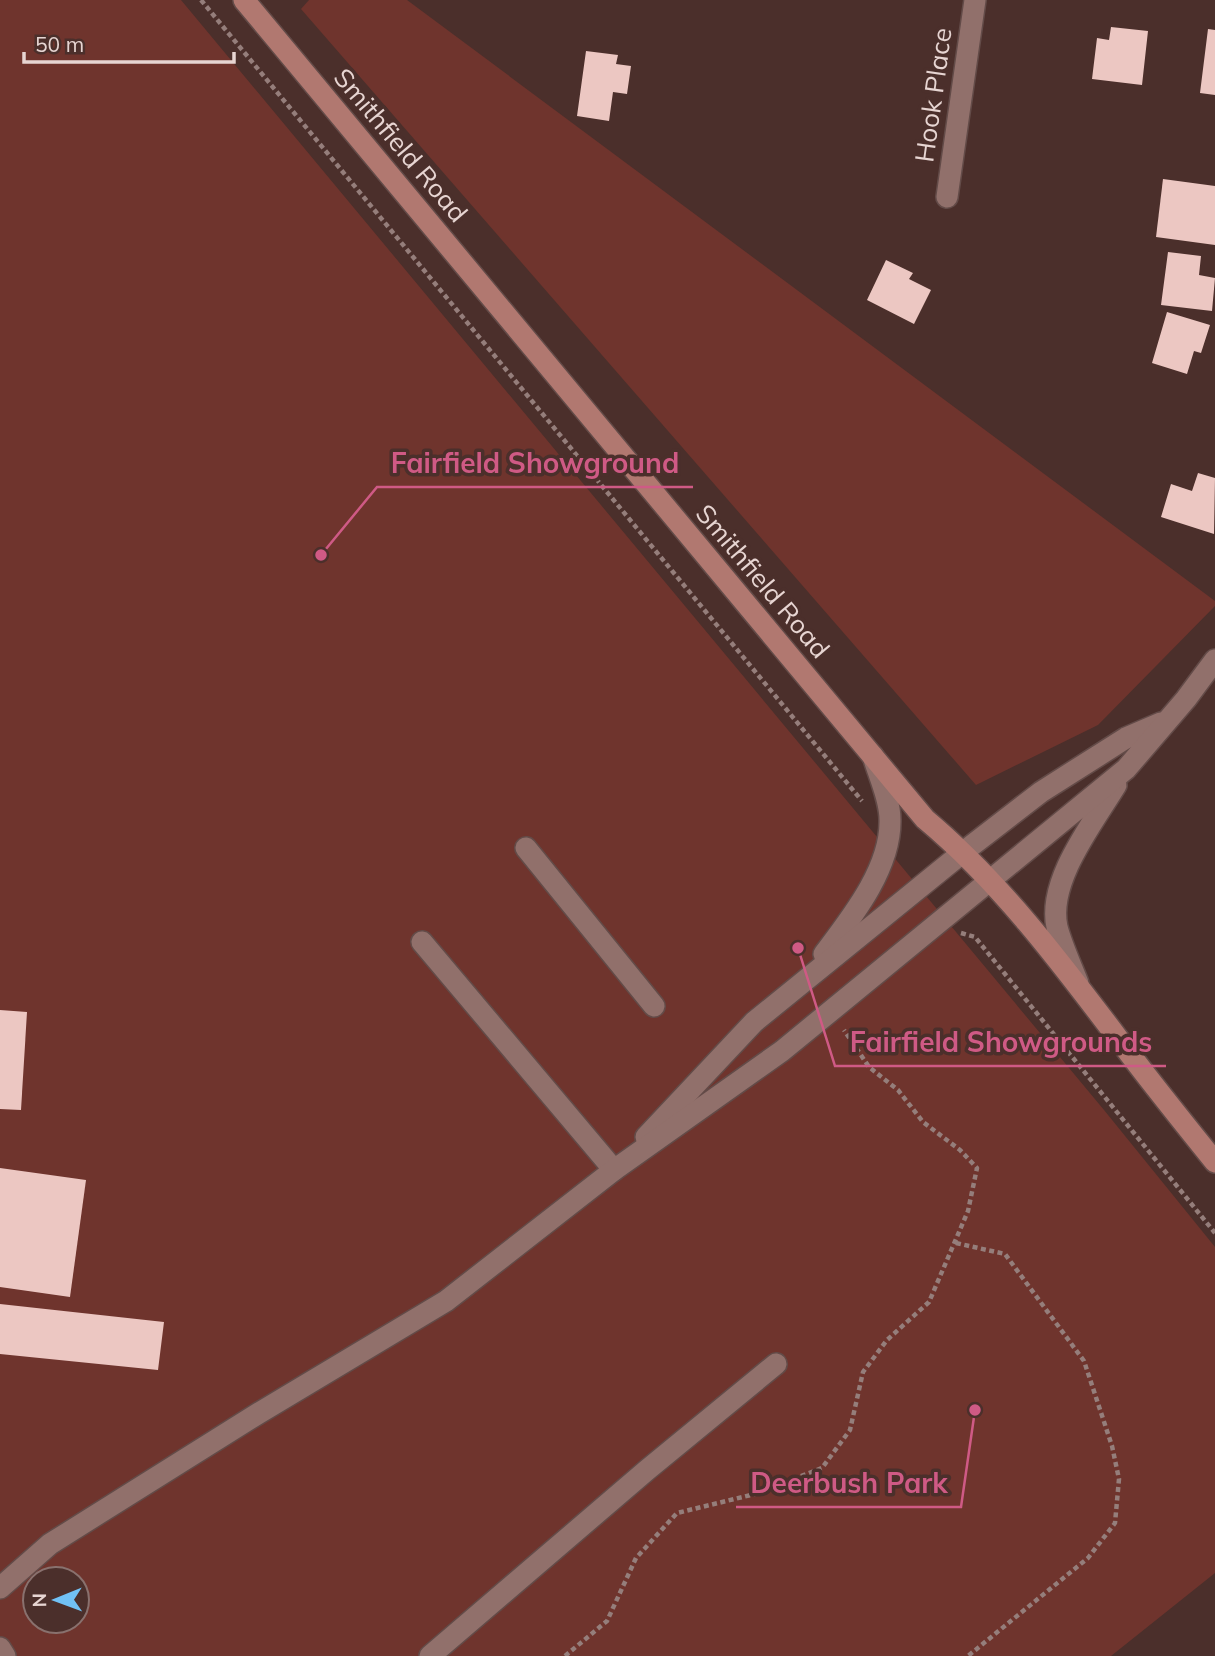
<svg xmlns="http://www.w3.org/2000/svg" width="1215" height="1656" font-family="Mulish,sans-serif">
	<rect width="100%" height="100%" fill="#4b2f2b"/>
	<g fill="#6f342d" fill-rule="evenodd">
		<path d="M0 0H181L1104 1110 1215 1247V1573L1111 1656H444L718 1425 430 1656H0ZM35 1579H77V1621H35Z"/>
		<polygon points="309,0 407,0 1215,601 1215,606 1098,725 976,785 301,9"/>
	</g>
	<g fill="#ecc7c2">
		<polygon points="1111,27 1148,31 1142,85 1092,79 1097,38 1109,40"/>
		<polygon points="1208,29 1215,30 1215,95 1200,93"/>
		<polygon points="586,51 618,55 616,64 631,66 627,94 613,92 609,121 577,116"/>
		<polygon points="1163,179 1215,186 1215,245 1156,237"/>
		<polygon points="1168,252 1201,256 1199,275 1215,278 1212,311 1161,305"/>
		<polygon points="886,260 913,273 909,279 931,290 914,324 867,300"/>
		<polygon points="1167,312 1210,325 1201,353 1194,351 1187,374 1152,363"/>
		<polygon points="1198,473 1215,478 1214,534 1161,517 1171,484 1192,491"/>
		<polygon points="0,1010 27,1012 21,1110 0,1109"/>
		<polygon points="0,1168 86,1180 70,1297 0,1287"/>
		<polygon points="0,1304 164,1322 158,1370 0,1354"/>
	</g>
	<g fill="none" stroke-linecap="round" stroke-linejoin="round">
		<g stroke="#634b48" stroke-width="24">
			<g id="minor">
				<polyline points="947,197 975,0"/>
				<polyline points="526,848 654,1006"/>
				<polyline points="422,942 614,1170"/>
				<path d="M824 954C852 917 891 868 890 820 890 800 879 776 873 756"/>
				<path d="M1078 983C1071 965 1062 946 1057 927 1047 881 1093 823 1116 785"/>
				<polyline points="646,1137 754,1022 962,853 1041,792 1126,738 1161,723"/>
				<polyline points="0,1588 50,1544 259,1413 446,1301 614,1170 782,1051 1126,769 1186,699 1215,660"/>
				<polyline points="0,1648 5,1656"/>
				<polyline points="430,1656 647,1470 776,1364"/>
			</g>
		</g>
		<g stroke="#634b48" stroke-width="24">
			<path id="major" d="M244 0 925 819C1004 885 1067 971 1129 1053 1157 1090 1186 1126 1215 1162"/>
		</g>
		<g stroke="#957e7b" stroke-width="4.5" stroke-dasharray="5 3.5" stroke-linecap="butt">
			<polyline points="201,0 862,801"/>
			<polyline points="961,933 975,937 1215,1233"/>
			<polyline points="956,1243 1005,1254 1084,1361 1112,1446 1119,1479 1115,1523 1088,1558 968,1656"/>
			<polyline points="565,1656 607,1621 636,1558 677,1513 755,1494 822,1468 850,1430 863,1372 887,1340 929,1302 968,1211 977,1168 960,1150 923,1122 898,1090 869,1067 844,1030"/>
		</g>
		<use href="#minor" stroke="#91706b" stroke-width="21"/>
		<use href="#major" stroke="#b17870" stroke-width="21"/>
	</g>
	<g text-anchor="middle" dominant-baseline="central" stroke-width="7" stroke-linejoin="round" paint-order="stroke">
		<g font-size="26" fill="#e7d5d2" stroke="#4b2f2b">
			<text transform="translate(933 95) rotate(-82)">Hook Place</text>
			<text transform="translate(401 145) rotate(50)">Smithfield Road</text>
			<text transform="translate(763 581) rotate(50)">Smithfield Road</text>
		</g>
	</g>
	<path fill="none" stroke="#cf5a85" stroke-width="2.5" d="M321 555L377 487H693M798 948L835 1066H1166M975 1410L961 1507H736"/>
	<g fill="#cf5a85" stroke="#4b2f2b" stroke-width="2.5">
		<circle cx="321" cy="555" r="7"/>
		<circle cx="798" cy="948" r="7"/>
		<circle cx="975" cy="1410" r="7"/>
	</g>
	<g font-size="28" text-anchor="middle" font-weight="bold" fill="#cf5a85" stroke="#4b2f2b" stroke-width="7" stroke-linejoin="round" paint-order="stroke">
		<text x="535" y="473">Fairfield Showground</text>
		<text x="1001" y="1052">Fairfield Showgrounds</text>
		<text x="849" y="1493">Deerbush Park</text>
	</g>
	<g transform="translate(56 1600) rotate(269)"><circle r="33" fill="#4b2f2b" stroke="#89716e" stroke-width="2"/>
	<path d="M0-5L12 26L0 18L-12 26Z" fill="#71c1f5"/>
	<text y="-10" font-size="19" font-weight="bold" text-anchor="middle" fill="#e7d5d2">N</text>
	</g>
	<path d="M24 52v10h210v-10" fill="none" stroke="#e7d5d2" stroke-width="3.5"/>
	<text x="35" y="52" font-size="21" fill="#e7d5d2" stroke="#4b2f2b" stroke-width="5" paint-order="stroke">50 m</text>
</svg>
